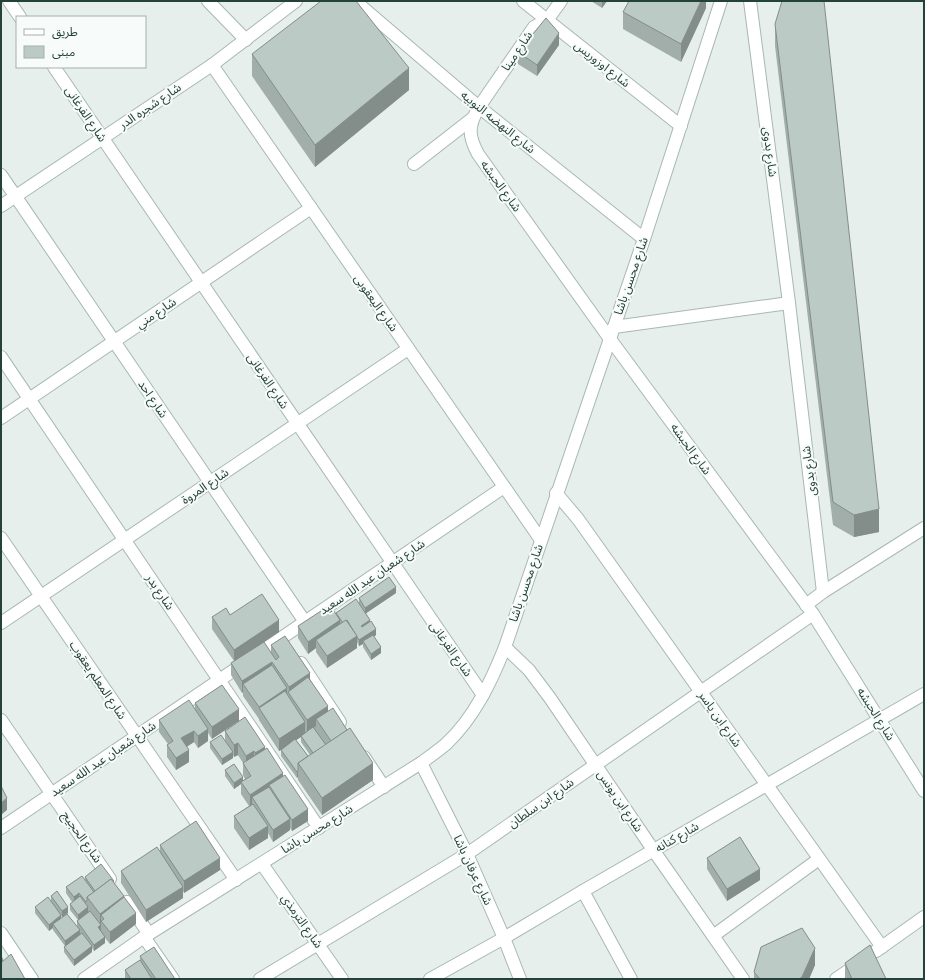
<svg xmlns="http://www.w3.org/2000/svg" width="925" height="980" font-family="'Archivo Narrow','Noto Sans Arabic',sans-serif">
	<rect width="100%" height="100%" fill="#e6efeb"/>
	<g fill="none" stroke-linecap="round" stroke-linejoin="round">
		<g stroke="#a8b8b2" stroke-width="14">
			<g id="minor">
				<polyline points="9,1 20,17"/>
				<polyline points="208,1 246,40"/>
				<polyline points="355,1 479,107 644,239"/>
				<polyline points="523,1 681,126"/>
				<path d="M561 1 548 19 534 27 479 107C468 126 468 135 478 154L610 339 813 614 924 791"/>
				<polyline points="750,1 789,303 823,592"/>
				<polyline points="212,65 541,540"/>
				<polyline points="54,67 483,695"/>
				<polyline points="414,164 473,118"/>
				<polyline points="1,175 305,622"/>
				<polyline points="1,206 212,65 296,1"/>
				<polyline points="614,327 789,303"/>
				<polyline points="1,357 319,828"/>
				<polyline points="1,418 311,208"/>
				<polyline points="556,493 578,519 882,947"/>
				<polyline points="1,538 236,880"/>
				<polyline points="806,605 823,592 924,528"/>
				<polyline points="1,623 408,349"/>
				<polyline points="505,647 529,670 550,698 654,851 743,979"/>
				<polyline points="301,663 340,722"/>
				<polyline points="1,720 110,879"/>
				<polyline points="364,757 384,787"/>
				<polyline points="421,763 467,854 504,938 520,979"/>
				<polyline points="1,828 504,487"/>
				<polyline points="262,864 342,979"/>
				<polyline points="583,891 631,979"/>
				<polyline points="127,902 149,934"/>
				<polyline points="1,933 32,979"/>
				<polyline points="713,936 819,859"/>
				<polyline points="144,937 173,979"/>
				<polyline points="876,951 924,917"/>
				<path d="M84 979 144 937 421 763C429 757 438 751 446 744 474 718 491 682 505 647L644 239 721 1"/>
				<polyline points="260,979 467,854 813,614"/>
				<polyline points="430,979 504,938 583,891 924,694"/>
				<polyline points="836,979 858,964"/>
			</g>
		</g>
		<use href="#minor" stroke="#fff" stroke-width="12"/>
	</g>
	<g fill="#a1aea9" fill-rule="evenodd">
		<polygon points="591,1 607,1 602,8"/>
		<polygon points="706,1 706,8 681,62 623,29 623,12"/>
		<polygon points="775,24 879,532 854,537 833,525 775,46"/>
		<polygon points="559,45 537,76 518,64 518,52"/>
		<polygon points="252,54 409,90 315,167 252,76"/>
		<polygon points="396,593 366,613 376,635 374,637 381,653 371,660 363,647 363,644 359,646 357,642 357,648 327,668 316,652 316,648 308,654 298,638 298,626 336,614 336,613 359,603 359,598"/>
		<path d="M230 615 279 632 259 645 271 653V645L310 679 328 711 373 780 322 815 298 780V777L297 778 281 756V750L279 751 259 720V719L243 696V692L242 693 231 675V663L234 661 212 629V617ZM301 737V742L310 755 308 756 296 740Z"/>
		<polygon points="222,685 212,739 208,733 208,741 198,748 194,742 187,747 189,762 176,770 167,757 167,745 168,744 159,732 159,720 195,710 195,703"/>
		<polygon points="225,731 265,749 283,776 308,821 292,831 290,828 290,830 273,842 268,833 268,838 249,850 234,828 234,816 249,806 241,794 241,784 234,789 225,776 225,770 243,781 245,779 243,775 243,763 238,755 234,757 233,755 233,758 222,765 210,748 210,742 225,741"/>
		<polygon points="160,845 220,870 184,893 183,891 183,898 146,922 121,883 121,871 160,852"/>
		<polygon points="707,858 760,880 727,901 707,869"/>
		<polygon points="85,877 114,883 124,898 136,924 110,944 105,938 105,943 94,951 92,948 92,952 74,966 64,952 64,947 65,946 53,930 53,928 49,931 35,913 35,907 51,901 51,896 68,913 62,917 61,916 61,918 77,926 77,921 78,920 70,910 70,904 72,902 66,893 66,887 85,880"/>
		<polygon points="140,956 175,979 125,979 125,970 140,961"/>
		<polygon points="845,963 886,979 845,979"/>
		<polygon points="815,965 809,979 754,979 754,972"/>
	</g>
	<g fill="#838d89">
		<polygon points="602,1 607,1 602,8"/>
		<polygon points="701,1 706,1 706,8 681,62 681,44"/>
		<polygon points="559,33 559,45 537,76 537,65"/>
		<polygon points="409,68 409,90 315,167 315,145"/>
		<polygon points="879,509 879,532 854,537 854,515"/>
		<polygon points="396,587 396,593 365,614 365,608"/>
		<polygon points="279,620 279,632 234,662 234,650"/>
		<polygon points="340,620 340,632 316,640 316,648 308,654 308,642"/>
		<polygon points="370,620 370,626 361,632 361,626"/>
		<polygon points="376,629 376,635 364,643 363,641 363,644 359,646 359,640"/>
		<polygon points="357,636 357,648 327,668 327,656"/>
		<polygon points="381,647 381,653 371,660 371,654"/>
		<polygon points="272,662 272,674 243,684 243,692 242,693 242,681"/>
		<polygon points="310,673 310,685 289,694 289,687"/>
		<polygon points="287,688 287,699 259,709 259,707"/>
		<polygon points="328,706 328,718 316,719 316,726 307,732 307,720"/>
		<polygon points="239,709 239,721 212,739 212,727"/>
		<polygon points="305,722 305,734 301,736 301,737 279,751 279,739"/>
		<polygon points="208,729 208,741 198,748 198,736"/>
		<polygon points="194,731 194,742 181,750 181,738"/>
		<polygon points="238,743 238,755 234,757 234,745"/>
		<polygon points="265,747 265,759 255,765 255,753"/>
		<polygon points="189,750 189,762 176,770 176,758"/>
		<polygon points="254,751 254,763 246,768 246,756"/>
		<polygon points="233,752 233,758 222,765 222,759"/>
		<polygon points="373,763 373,780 322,815 322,798"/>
		<polygon points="298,771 298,777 297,778 297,772"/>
		<polygon points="283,773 283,785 269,785 269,794 252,797 252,805 250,807 250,795"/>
		<polygon points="243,777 243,783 241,782 241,784 234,789 234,783"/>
		<polygon points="7,798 7,810 1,815 1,803"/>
		<polygon points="308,809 308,821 292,831 292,820"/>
		<polygon points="290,819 290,830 273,842 273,830"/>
		<polygon points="268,826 268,838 249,850 249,838"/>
		<polygon points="220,858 220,870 184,893 184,881"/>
		<polygon points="760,869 760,880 727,901 727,889"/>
		<polygon points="183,887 183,898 146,922 146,910"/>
		<polygon points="79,893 79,899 74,903 74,897"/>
		<polygon points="124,896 124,908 104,919 101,915 101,931 98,927 100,926 100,914"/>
		<polygon points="68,907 68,913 62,917 62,911"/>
		<polygon points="88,907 88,913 78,921 78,915"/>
		<polygon points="136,913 136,924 110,944 110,932"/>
		<polygon points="61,915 61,921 53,924 53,928 49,931 49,925"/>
		<polygon points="80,930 80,936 65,947 65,941"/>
		<polygon points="105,937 105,943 94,951 94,945"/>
		<polygon points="92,946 92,952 74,966 74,960"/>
		<polygon points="815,948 815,965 809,979 799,979"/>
	</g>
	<g fill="#bbcac4" stroke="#838d89">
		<polygon points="321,1 356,1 409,68 315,145 252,54"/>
		<polygon points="629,1 701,1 681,44 623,12"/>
		<polygon points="782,1 824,1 879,509 854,515 833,502 775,24"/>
		<polygon points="546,18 559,33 537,65 518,52"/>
		<polygon points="389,577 396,587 365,608 359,598"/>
		<polygon points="262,594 279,620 234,650 212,617 226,608 230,615"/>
		<polygon points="356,599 370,620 361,626 362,627 371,621 376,629 359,640 347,620 343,623 336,613"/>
		<polygon points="330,605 340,620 308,642 298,626"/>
		<polygon points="346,620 357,636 327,656 316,640"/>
		<polygon points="373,635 381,647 371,654 363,641"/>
		<polygon points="285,636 310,673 289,687 272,662 242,681 231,663 264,642 276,660 279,657 271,645"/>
		<polygon points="272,665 287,688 259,707 243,684"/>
		<polygon points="308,677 328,706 307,720 288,692"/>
		<polygon points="222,685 239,709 212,727 195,703"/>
		<polygon points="285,691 305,722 279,739 259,708"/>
		<polygon points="189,700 208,729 198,736 194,731 181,738 189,750 176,758 167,745 173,741 159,720"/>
		<polygon points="333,708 347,730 331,741 316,719"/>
		<polygon points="245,717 265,747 255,753 254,751 246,756 238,743 234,745 225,731"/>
		<polygon points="313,727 326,745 313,753 301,736"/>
		<polygon points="350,728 373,763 322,798 298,763"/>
		<polygon points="221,735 233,752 222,759 210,742"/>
		<polygon points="295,739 308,756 298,763 298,771 297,772 281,750"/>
		<polygon points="267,748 283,773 250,795 241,782 251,776 243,763"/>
		<polygon points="234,764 243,777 234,783 225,770"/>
		<polygon points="285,775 308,809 292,820 269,785"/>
		<polygon points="1,786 7,798 1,803"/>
		<polygon points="269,787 290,819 273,830 252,797"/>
		<polygon points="253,804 268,826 249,838 234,816"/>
		<polygon points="196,821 220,858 184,881 160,845"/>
		<polygon points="740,837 760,869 727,889 707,858"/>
		<polygon points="157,847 183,887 146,910 121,871"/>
		<polygon points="101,864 114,881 113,882 111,879 95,891 85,877"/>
		<polygon points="82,876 94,892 87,897 87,901 86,902 79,893 74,897 66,887"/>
		<polygon points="111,879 124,896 100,914 87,897"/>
		<polygon points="57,891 68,907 62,911 51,896"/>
		<polygon points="80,896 88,907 78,915 70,904"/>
		<polygon points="48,897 61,915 49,925 35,907"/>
		<polygon points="124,897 136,913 110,932 101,921 104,919 101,915"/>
		<polygon points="90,911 101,925 98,927 105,937 94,945 77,921"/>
		<polygon points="67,914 80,930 65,941 53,924"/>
		<polygon points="802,928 815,948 802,977 799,979 760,979 754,972 761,947"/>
		<polygon points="82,933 92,946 74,960 64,947"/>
		<polygon points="870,945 886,979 852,979 845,963"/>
		<polygon points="154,947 175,979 156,979 140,956"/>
		<polygon points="11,954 25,979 1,979 1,963"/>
		<polygon points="1,956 3,960 1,962"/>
		<polygon points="140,960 152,979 131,979 125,970"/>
	</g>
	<g text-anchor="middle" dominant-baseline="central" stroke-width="4" stroke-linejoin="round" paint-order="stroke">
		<g font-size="12" fill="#24423a" stroke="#f7fbf9">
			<text transform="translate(517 51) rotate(-56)">شارع مينا</text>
			<text transform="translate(602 64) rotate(38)">شارع اوزوريس</text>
			<text transform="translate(150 106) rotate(-34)">شارع شجره الدر</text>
			<text transform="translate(86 114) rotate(56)">شارع الفرغانى</text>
			<text transform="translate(498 122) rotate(39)">شارع النهضه النوبيه</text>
			<text transform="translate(770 152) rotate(83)">شارع بدوى</text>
			<text transform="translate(501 186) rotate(54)">شارع الحبشه</text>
			<text transform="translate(631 276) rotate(-71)">شارع محسن باشا</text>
			<text transform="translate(376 303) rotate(55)">شارع اليعقوبى</text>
			<text transform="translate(156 313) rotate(-34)">شارع مني</text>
			<text transform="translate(268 381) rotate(56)">شارع الفرغانى</text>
			<text transform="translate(153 399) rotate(56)">شارع احد</text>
			<text transform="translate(691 449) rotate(54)">شارع الحبشه</text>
			<text transform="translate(809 471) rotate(-97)">شارع بدوى</text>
			<text transform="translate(205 486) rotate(-34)">شارع المروة</text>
			<text transform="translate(372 577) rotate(-34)">شارع شعبان عبد الله سعيد</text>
			<text transform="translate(526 583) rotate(-71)">شارع محسن باشا</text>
			<text transform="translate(160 592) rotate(56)">شارع بدر</text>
			<text transform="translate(451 649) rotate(55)">شارع الفرغانى</text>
			<text transform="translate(98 680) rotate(56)">شارع المعلم يعقوب</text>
			<text transform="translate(876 714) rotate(58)">شارع الحبشه</text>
			<text transform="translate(720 719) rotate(55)">شارع ابن ياسر</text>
			<text transform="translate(103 759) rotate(-34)">شارع شعبان عبد الله سعيد</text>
			<text transform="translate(620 801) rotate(56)">شارع ابن يونس</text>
			<text transform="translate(541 803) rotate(-35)">شارع ابن سلطان</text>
			<text transform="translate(317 829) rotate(-32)">شارع محسن باشا</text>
			<text transform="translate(82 837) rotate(55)">شارع الحجيج</text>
			<text transform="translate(677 837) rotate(-30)">شارع كنانه</text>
			<text transform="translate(473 870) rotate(65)">شارع عرفان باشا</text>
			<text transform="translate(302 921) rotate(55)">شارع الترمذي</text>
		</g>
	</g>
	<rect width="925" height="980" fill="none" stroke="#24423a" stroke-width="4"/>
	<rect x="16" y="16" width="130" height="52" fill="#f7fbf9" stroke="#a3b1ad"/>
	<rect x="24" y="29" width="20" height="6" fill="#ffffff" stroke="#a3b1ad"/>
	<text x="52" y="36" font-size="12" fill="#24423a">طريق</text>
	<rect x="24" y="46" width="20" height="12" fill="#bbcac4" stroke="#a3b1ad"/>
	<text x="52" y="56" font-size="12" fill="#24423a">مبنى</text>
</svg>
